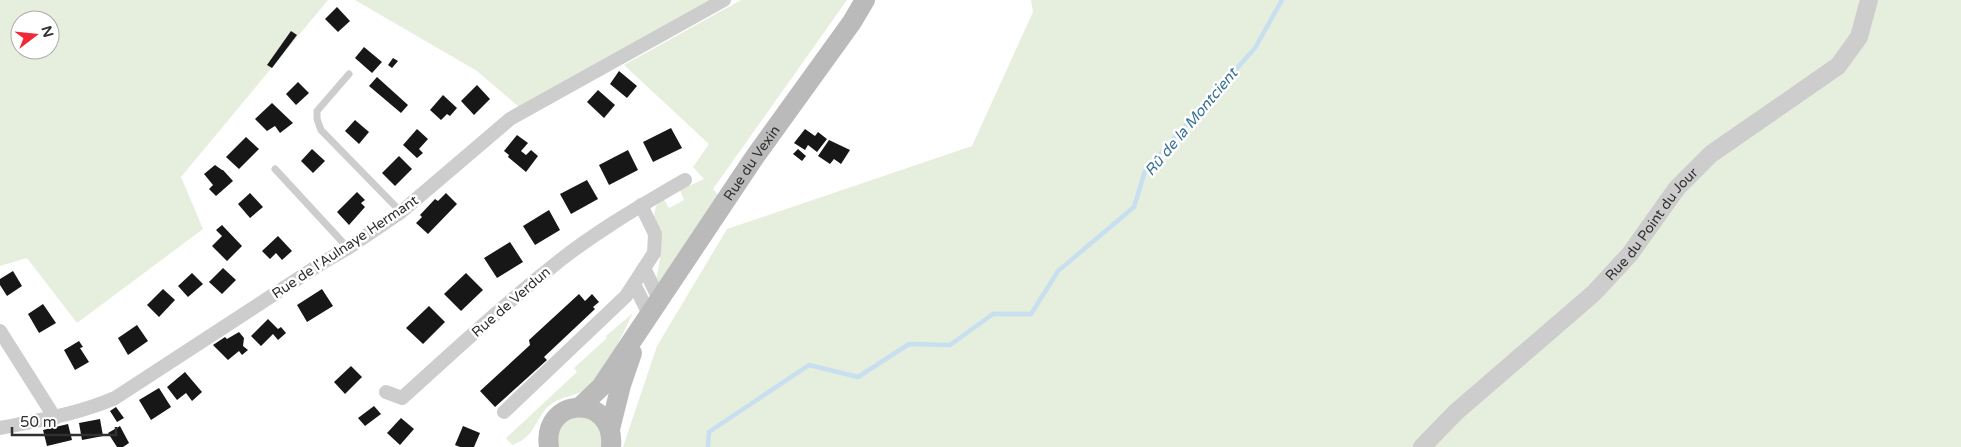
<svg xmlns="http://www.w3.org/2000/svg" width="1961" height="447" font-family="'Varela Round',sans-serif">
	<rect width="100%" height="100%" fill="#fff"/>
	<g fill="#e6eedd" fill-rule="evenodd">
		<path d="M0 0H328L181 177 203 229 77 323 27 258 0 266ZM20 20H50V50H20Z"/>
		<polygon points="355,0 717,0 519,107 477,71"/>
		<path d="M741 0H847L713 189 719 196 658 284 656 282C657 273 660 263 660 254 659 237 646 210 663 198L669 208 684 200 680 190 704 179 693 167 709 144 624 65Z"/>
		<polygon points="1031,0 1961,0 1961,447 623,447 657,346 727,229 972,146 1033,12"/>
		<path d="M633 313C622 334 602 381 583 391 569 398 556 397 545 410 533 425 533 438 512 445L506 438 577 372 574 368 607 338 606 336Z"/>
		<polygon points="577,414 599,422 604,447 558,447 558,428"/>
	</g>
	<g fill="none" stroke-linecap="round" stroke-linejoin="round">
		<polyline stroke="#c8dfef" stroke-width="4.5" points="708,447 709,432 809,365 858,377 909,344 950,345 993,314 1031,314 1058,271 1134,207 1145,171 1255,48 1282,0"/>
	</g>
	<g fill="#171717">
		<polygon points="337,7 350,21 338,32 325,19"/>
		<polygon points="291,31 297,35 272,68 267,65"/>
		<polygon points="364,47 382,62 372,73 355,58"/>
		<polygon points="393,58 398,61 392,68 388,65"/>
		<polygon points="619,71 637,86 627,98 610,84"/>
		<polygon points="377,77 408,105 401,113 369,86"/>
		<polygon points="298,82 309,93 296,105 286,94"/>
		<polygon points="477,85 490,99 474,115 461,101"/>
		<polygon points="598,90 615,105 604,118 587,102"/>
		<polygon points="443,95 457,108 450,116 447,114 441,120 430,110"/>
		<polygon points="272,103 293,123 280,133 275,126 267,131 255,119"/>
		<polygon points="355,120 369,132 359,144 345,131"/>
		<polygon points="671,128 682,148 653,162 643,142"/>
		<polygon points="417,129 428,139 419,149 423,153 417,158 403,145"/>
		<polygon points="805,129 815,136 818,132 827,139 817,152 808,145 805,150 794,143"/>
		<polygon points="517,135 528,143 521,151 526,155 531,150 538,156 526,172 508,157 509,155 504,151"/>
		<polygon points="246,137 259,149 239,169 226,157"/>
		<polygon points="829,140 850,150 841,164 834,159 830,164 818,156"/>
		<polygon points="312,149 325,161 313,173 301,161"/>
		<polygon points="798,149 806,156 802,161 793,154"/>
		<polygon points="628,150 638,170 609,185 599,165"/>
		<polygon points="399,156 412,169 395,186 382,173"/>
		<polygon points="215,165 222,170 223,170 233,181 216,196 209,189 213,185 204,174"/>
		<polygon points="587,180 598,199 571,214 560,194"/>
		<polygon points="357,192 365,200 361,203 365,207 349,225 337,212"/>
		<polygon points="250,193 263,207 250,218 238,204"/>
		<polygon points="446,193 457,204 428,234 416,223 422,217 420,215 435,199 438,201"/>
		<polygon points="549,210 560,230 535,245 523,226"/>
		<polygon points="222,225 242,246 227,261 212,246 222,236 216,230"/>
		<polygon points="278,236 292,251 282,260 276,253 270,259 262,251"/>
		<polygon points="510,242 523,262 497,278 484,258"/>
		<polygon points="223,268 236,280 222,294 209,282"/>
		<polygon points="13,271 22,286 7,296 0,285 0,279"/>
		<polygon points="192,273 203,284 188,297 178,286"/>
		<polygon points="466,273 483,290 461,311 444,294"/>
		<polygon points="163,289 175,300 159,317 147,305"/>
		<polygon points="322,289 333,306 307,322 297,305"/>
		<polygon points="579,294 585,301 592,294 599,302 593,307 595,309 544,357 547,360 495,407 480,391 530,345 529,340"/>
		<polygon points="43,304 56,323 39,333 28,314"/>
		<polygon points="429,306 445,322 423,344 406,328"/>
		<polygon points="268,319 278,329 281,327 286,333 278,340 273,334 261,346 251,336"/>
		<polygon points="137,325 148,341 128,355 118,338"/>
		<polygon points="239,332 244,338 243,346 248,350 242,355 239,351 228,360 213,345 225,337 227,339"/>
		<polygon points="79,341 83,347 80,348 89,362 75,370 64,350"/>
		<polygon points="351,366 362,377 345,394 334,382"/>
		<polygon points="185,372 202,392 192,401 186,393 177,400 167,387"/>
		<polygon points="159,388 171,407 151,420 139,400"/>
		<polygon points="374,406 381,414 365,426 358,418"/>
		<polygon points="116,407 124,418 117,422 110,411"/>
		<polygon points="401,418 414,429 400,445 387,433"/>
		<polygon points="100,419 103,436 82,440 79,423"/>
		<polygon points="68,424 72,440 47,446 43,430"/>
		<polygon points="120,426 129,443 123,447 117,447 108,433"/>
		<polygon points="463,426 480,433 474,447 460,447 455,445"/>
	</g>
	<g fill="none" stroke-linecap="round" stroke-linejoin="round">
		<g stroke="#cdcdcd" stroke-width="7">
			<polyline points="349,74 317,111 317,119 321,130 401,212"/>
			<polyline points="275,169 348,248"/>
		</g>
		<g stroke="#cdcdcd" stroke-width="14">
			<polyline points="644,268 659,299"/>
			<polyline points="634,284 649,314"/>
			<polyline points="0,331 55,418"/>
			<path d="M386 392 402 398C450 355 497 310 548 270 590 235 638 207 685 180"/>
			<polyline points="504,412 626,296 654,253 655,234 641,205"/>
			<path d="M0 428C40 420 78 414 115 398L322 263 348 248 401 212 510 119 724 0"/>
		</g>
		<path stroke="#cdcdcd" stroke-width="18" id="s1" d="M1422 447 1456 412 1594 293 1630 254 1677 188 1711 154 1838 66 1859 37 1869 0"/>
		<g stroke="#bababa" stroke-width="20">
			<path id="s2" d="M580 407 601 387 754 158 852 22 865 0"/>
			<polyline points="610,429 621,385 632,353"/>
			<path d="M549 447C541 396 616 393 611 447"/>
		</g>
	</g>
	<g text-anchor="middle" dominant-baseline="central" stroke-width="5" stroke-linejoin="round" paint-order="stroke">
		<g font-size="14" fill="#303030" stroke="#fff">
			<text stroke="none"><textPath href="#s2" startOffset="299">Rue du Vexin</textPath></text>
			<text stroke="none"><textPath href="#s1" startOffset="321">Rue du Point du Jour</textPath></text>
			<text transform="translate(345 247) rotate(-34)">Rue de l'Aulnaye Hermant</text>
			<text transform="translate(511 302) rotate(-41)">Rue de Verdun</text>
		</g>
		<g font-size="15" font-style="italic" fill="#387298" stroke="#fff">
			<text transform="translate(1191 122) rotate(-50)">Rû de la Montcient</text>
		</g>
	</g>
	<g transform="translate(35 35) rotate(74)"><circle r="24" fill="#ffffff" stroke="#acacac"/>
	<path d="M0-4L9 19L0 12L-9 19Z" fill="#f12835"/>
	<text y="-8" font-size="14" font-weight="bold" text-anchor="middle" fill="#303030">N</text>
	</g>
	<path d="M12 427v8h104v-8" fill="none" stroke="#303030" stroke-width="2.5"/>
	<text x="20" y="427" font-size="15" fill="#303030" stroke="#ffffff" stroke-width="4" paint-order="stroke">50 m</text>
</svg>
